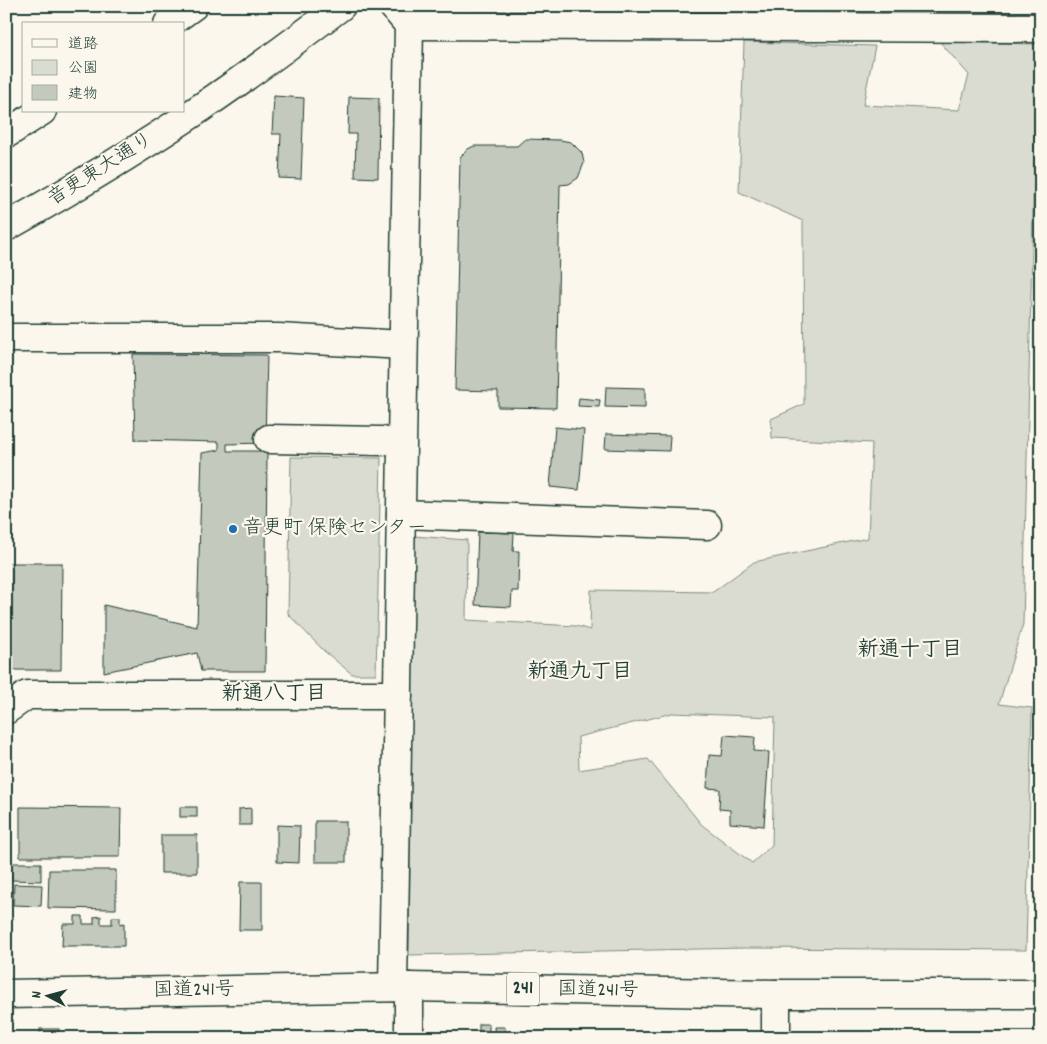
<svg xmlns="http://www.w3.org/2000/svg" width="1047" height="1044" font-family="Dekko,'Klee One',sans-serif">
	<rect width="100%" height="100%" fill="#fbf7ec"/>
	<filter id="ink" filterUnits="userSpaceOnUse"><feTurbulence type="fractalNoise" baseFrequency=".02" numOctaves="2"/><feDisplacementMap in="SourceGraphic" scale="10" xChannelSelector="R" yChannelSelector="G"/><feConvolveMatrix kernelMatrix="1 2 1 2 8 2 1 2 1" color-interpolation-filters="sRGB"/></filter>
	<g filter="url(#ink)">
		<g fill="#dbdcd1" stroke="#7d8c82" fill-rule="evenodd">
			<path d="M744 42 875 46 863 105 959 110 969 75 940 42 1037 44 1023 624 999 704 1032 708 1026 950 747 948 409 955 413 536 467 540 466 620 576 626 590 630 591 590 713 592 754 562 868 538 872 443 772 438 771 419 804 404 803 221 739 192ZM672 713 775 717 772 845 752 863 702 825 648 759 579 770 578 737Z"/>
			<polygon points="291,457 381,458 376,674 352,674 324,651 288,614"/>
		</g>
		<g fill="#c4c9be" stroke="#1f3d34">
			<rect x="913" y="6" width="25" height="2"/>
			<polygon points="972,6 1007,6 1007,9 972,8"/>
			<polygon points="274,96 304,98 301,179 279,178 281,134 272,134"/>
			<polygon points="349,97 379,98 378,178 355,177 356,134 348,134"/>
			<polygon points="525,139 560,140 571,142 582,153 584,163 578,178 569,184 560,185 556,408 498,407 498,391 455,390 460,157 468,149 474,146 517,146"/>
			<polygon points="133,354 267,355 265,443 227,444 227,451 267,451 265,671 201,671 197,653 104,672 104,605 197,627 202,453 219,450 219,442 135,440"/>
			<polygon points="606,387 645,388 645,408 605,407"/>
			<polygon points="579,398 600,400 599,407 578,406"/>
			<polygon points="555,427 584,430 579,490 550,487"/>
			<polygon points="606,434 670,436 669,451 605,449"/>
			<polygon points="478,532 514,533 513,551 519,551 518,591 512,591 511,607 475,605"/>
			<polygon points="6,563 62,563 61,670 6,670"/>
			<polygon points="724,735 755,737 754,751 769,752 764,826 730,823 730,810 719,809 720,789 707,788 709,755 722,756"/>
			<polygon points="20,807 121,808 120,857 20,857"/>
			<rect x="180" y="807" width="17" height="10"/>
			<polygon points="251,808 251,825 239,825 239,809"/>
			<rect x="315" y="821" width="31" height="41"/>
			<polygon points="277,825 300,826 299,863 277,862"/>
			<rect x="161" y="835" width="36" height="38"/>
			<polygon points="11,863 41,863 41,881 11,880"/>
			<polygon points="49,870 116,870 116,909 48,908"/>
			<polygon points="240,882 262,882 262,930 239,930"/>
			<polygon points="14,884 42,885 41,906 13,905"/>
			<polygon points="75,916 83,916 83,924 94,924 94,917 101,916 101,924 112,924 112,917 120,917 120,924 124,923 124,946 62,946 63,924 75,924"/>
			<rect x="479" y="1024" width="10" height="14"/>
			<polygon points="494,1027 505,1027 505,1038 495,1038"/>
			<rect x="40" y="1029" width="19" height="9"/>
		</g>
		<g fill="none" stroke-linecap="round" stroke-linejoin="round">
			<g stroke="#1f3d34" stroke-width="31">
				<g id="minor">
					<polyline points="393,6 409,25 393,987"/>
					<polyline points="168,24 193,6"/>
					<polyline points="409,25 1041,28"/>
					<polyline points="6,134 42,111"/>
					<path d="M6 227C68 192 128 156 187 117 240 82 291 44 341 6"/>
					<polyline points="6,338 279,338 403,345"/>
					<polyline points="269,439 382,441"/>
					<polyline points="401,514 707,525"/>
					<polyline points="6,710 27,695 398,695"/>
					<polyline points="409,987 409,1038"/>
					<polyline points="776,1038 776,994"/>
				</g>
			</g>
			<g stroke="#1f3d34" stroke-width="31">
				<polyline id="highway" points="6,994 409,987 776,994 1041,994"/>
			</g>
			<use href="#minor" stroke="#fbf7ec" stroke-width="28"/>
			<use href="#highway" stroke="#fbf7ec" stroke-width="28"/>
		</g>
	</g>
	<circle fill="#1f6fb2" stroke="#fbf7ec" stroke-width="2" cx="233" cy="529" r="5"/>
	<g text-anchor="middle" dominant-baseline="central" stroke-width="4.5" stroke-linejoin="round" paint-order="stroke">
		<rect fill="#fbf7ec" stroke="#61756b" stroke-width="1" x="507" y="972.5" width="32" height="33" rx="4"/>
		<g font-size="19" font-weight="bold" fill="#1f3d34">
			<text x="523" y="989">241</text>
		</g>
		<g font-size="20" fill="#1f3d34" stroke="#fbf7ec">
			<text transform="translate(101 170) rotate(-32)">音更東大通り</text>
			<text transform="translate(194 991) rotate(-1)">国道241号</text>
			<text transform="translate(598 991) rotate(1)">国道241号</text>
		</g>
		<g font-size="20" fill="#1f3d34" stroke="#fbf7ec" text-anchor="start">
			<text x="243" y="529">音更町 保険センター</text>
		</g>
		<g font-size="21" font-weight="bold" fill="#1f3d34" stroke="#fbf7ec">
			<text x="910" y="651">新通十丁目</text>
			<text x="580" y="673">新通九丁目</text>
			<text x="274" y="695">新通八丁目</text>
		</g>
	</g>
	<rect width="1047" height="1044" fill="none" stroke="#fbf7ec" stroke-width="25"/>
	<rect x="12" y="12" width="1022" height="1019" fill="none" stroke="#1f3d34" stroke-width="2" filter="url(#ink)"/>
	<rect x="22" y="22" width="162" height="90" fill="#fbf7ec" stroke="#a3ada2"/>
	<rect x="32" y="39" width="25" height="8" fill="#fbf7ec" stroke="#a3ada2"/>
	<text x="68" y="48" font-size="15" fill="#1f3d34">道路</text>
	<rect x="32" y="60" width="25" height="15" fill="#dbdcd1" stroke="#a3ada2"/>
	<text x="68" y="72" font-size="15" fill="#1f3d34">公園</text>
	<rect x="32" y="85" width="25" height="15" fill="#c4c9be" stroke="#a3ada2"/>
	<text x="68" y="98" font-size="15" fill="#1f3d34">建物</text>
	<g transform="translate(48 996) rotate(276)" stroke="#fbf7ec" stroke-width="4" paint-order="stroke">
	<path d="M0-4L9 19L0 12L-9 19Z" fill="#1f3d34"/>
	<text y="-8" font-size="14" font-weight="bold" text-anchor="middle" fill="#1f3d34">N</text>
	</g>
</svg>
